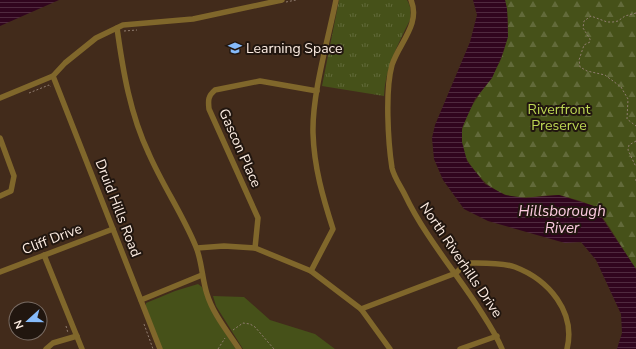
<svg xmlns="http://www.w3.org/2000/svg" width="636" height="349" font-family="'Nunito Sans',sans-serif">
	<defs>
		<pattern id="forest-firs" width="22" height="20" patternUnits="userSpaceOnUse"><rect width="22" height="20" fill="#465119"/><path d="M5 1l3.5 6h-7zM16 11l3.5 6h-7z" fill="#626a3a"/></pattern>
		<pattern id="park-tufts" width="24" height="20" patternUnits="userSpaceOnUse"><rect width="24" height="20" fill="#465119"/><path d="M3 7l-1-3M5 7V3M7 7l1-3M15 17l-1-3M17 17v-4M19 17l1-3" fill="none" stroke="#626a3a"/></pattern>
		<pattern id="water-rules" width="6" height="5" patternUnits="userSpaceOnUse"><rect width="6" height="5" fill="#31051e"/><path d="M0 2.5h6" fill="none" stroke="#502a3f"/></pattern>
	</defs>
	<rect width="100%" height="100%" fill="#422b1b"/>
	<g fill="#465119">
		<polygon points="198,284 202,287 216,319 236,349 162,349 146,307 146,303 175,291"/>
		<polygon points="213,296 244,297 270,320 315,334 335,349 243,349 216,306"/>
	</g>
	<path fill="url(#forest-firs)" d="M505 0H636V269C629 259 600 210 593 206 588 203 565 196 558 195 541 194 522 202 504 194 489 188 482 180 472 167 441 127 486 94 501 59 509 40 510 20 505 0Z"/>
	<path fill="url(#park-tufts)" d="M339 0H407C411 6 411 13 410 20 398 44 385 69 384 96L322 86Z"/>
	<g fill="url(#water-rules)">
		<polygon points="0,0 59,0 0,26"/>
		<polygon points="473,0 505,0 507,9 508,37 501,58 492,78 475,99 462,128 462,142 467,161 485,184 505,195 525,198 559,195 594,206 636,269 636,349 617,349 622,333 621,314 596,260 581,242 565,243 488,221 464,209 443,180 434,159 432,138 435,125 470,42 477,15"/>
	</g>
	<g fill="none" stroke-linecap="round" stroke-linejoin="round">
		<g stroke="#927e71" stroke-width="1" stroke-dasharray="2 2" stroke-linecap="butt">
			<polyline points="286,2 296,0"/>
			<polyline points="636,13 625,16 618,21 613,22 607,22 591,16 584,21 583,28 590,39 590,42 584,45 579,60 580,67 587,71 605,75 621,87 628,99 627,119 636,126"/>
			<polyline points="124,31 137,30"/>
			<polyline points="29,93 49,85 51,87"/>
			<polyline points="636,141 629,145 628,150 636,167"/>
			<polyline points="636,179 636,181"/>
			<polyline points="144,324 153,349"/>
			<polyline points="66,326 68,333"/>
			<polyline points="233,330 243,323 250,324 255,327 274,349"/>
			<polyline points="218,349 225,338"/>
		</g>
		<g stroke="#80672b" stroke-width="5.5">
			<path d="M411 0C421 24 399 43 392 65 385 90 388 142 392 168 394 177 401 187 405 195 424 235 454 270 478 307 487 321 496 334 502 349"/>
			<path d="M117 28C123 71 130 114 149 154 163 186 183 215 196 247 202 261 202 279 207 294 213 314 228 332 239 349"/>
			<polyline points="53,76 160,349"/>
			<polyline points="0,98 53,76 65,63 96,38 123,25 193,19 282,0"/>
			<polyline points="0,138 14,176 11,191 0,196"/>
			<polyline points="197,248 224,246 255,248 311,271 361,309 390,349"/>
			<path d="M255 248 258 218 209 109C208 100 208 96 215 90L260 81 317 91"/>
			<polyline points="44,255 82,349"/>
			<path d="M311 271 333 229C323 198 314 167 313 133 312 94 328 40 336 0"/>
			<polyline points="0,272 113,229"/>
			<polyline points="141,300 202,275"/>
			<path d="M361 309 456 273 466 263C481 263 501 262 515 267 549 280 576 312 567 349"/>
			<polyline points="46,349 53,343 77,336"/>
			<polyline points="460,349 497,336"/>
		</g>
	</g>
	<defs>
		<g id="school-bare" transform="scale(1.08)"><path d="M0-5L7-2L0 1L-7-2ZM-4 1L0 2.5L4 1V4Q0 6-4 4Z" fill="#86bbfb" stroke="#21160f" stroke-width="2.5" paint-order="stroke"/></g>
	</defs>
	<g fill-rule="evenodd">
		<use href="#school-bare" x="235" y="48"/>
	</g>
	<g text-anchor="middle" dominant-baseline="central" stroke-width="4" stroke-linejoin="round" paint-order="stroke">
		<g font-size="14" fill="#fdede3" stroke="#21160f" text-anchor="start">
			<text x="246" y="48">Learning Space</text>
		</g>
		<g font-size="14" fill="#bed854" stroke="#21160f">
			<text x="559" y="109">Riverfront<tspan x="559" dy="16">Preserve</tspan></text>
		</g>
		<g font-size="14" fill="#fdede3" stroke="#21160f">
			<text transform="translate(240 148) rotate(66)">Gascon Place</text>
			<text transform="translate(118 208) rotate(69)">Druid Hills Road</text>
			<text transform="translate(52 239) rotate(-21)">Cliff Drive</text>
			<text transform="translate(461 260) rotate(56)">North Riverhills Drive</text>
		</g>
		<g font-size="15" font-style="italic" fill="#fbc9df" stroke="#21160f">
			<text x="562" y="211">Hillsborough<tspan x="562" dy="17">River</tspan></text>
		</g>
	</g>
	<g transform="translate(28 321) rotate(249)"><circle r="19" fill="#21160f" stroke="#796c64"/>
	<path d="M0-3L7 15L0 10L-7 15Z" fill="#86bbfb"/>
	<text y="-6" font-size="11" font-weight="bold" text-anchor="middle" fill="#fdede3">N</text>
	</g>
</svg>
